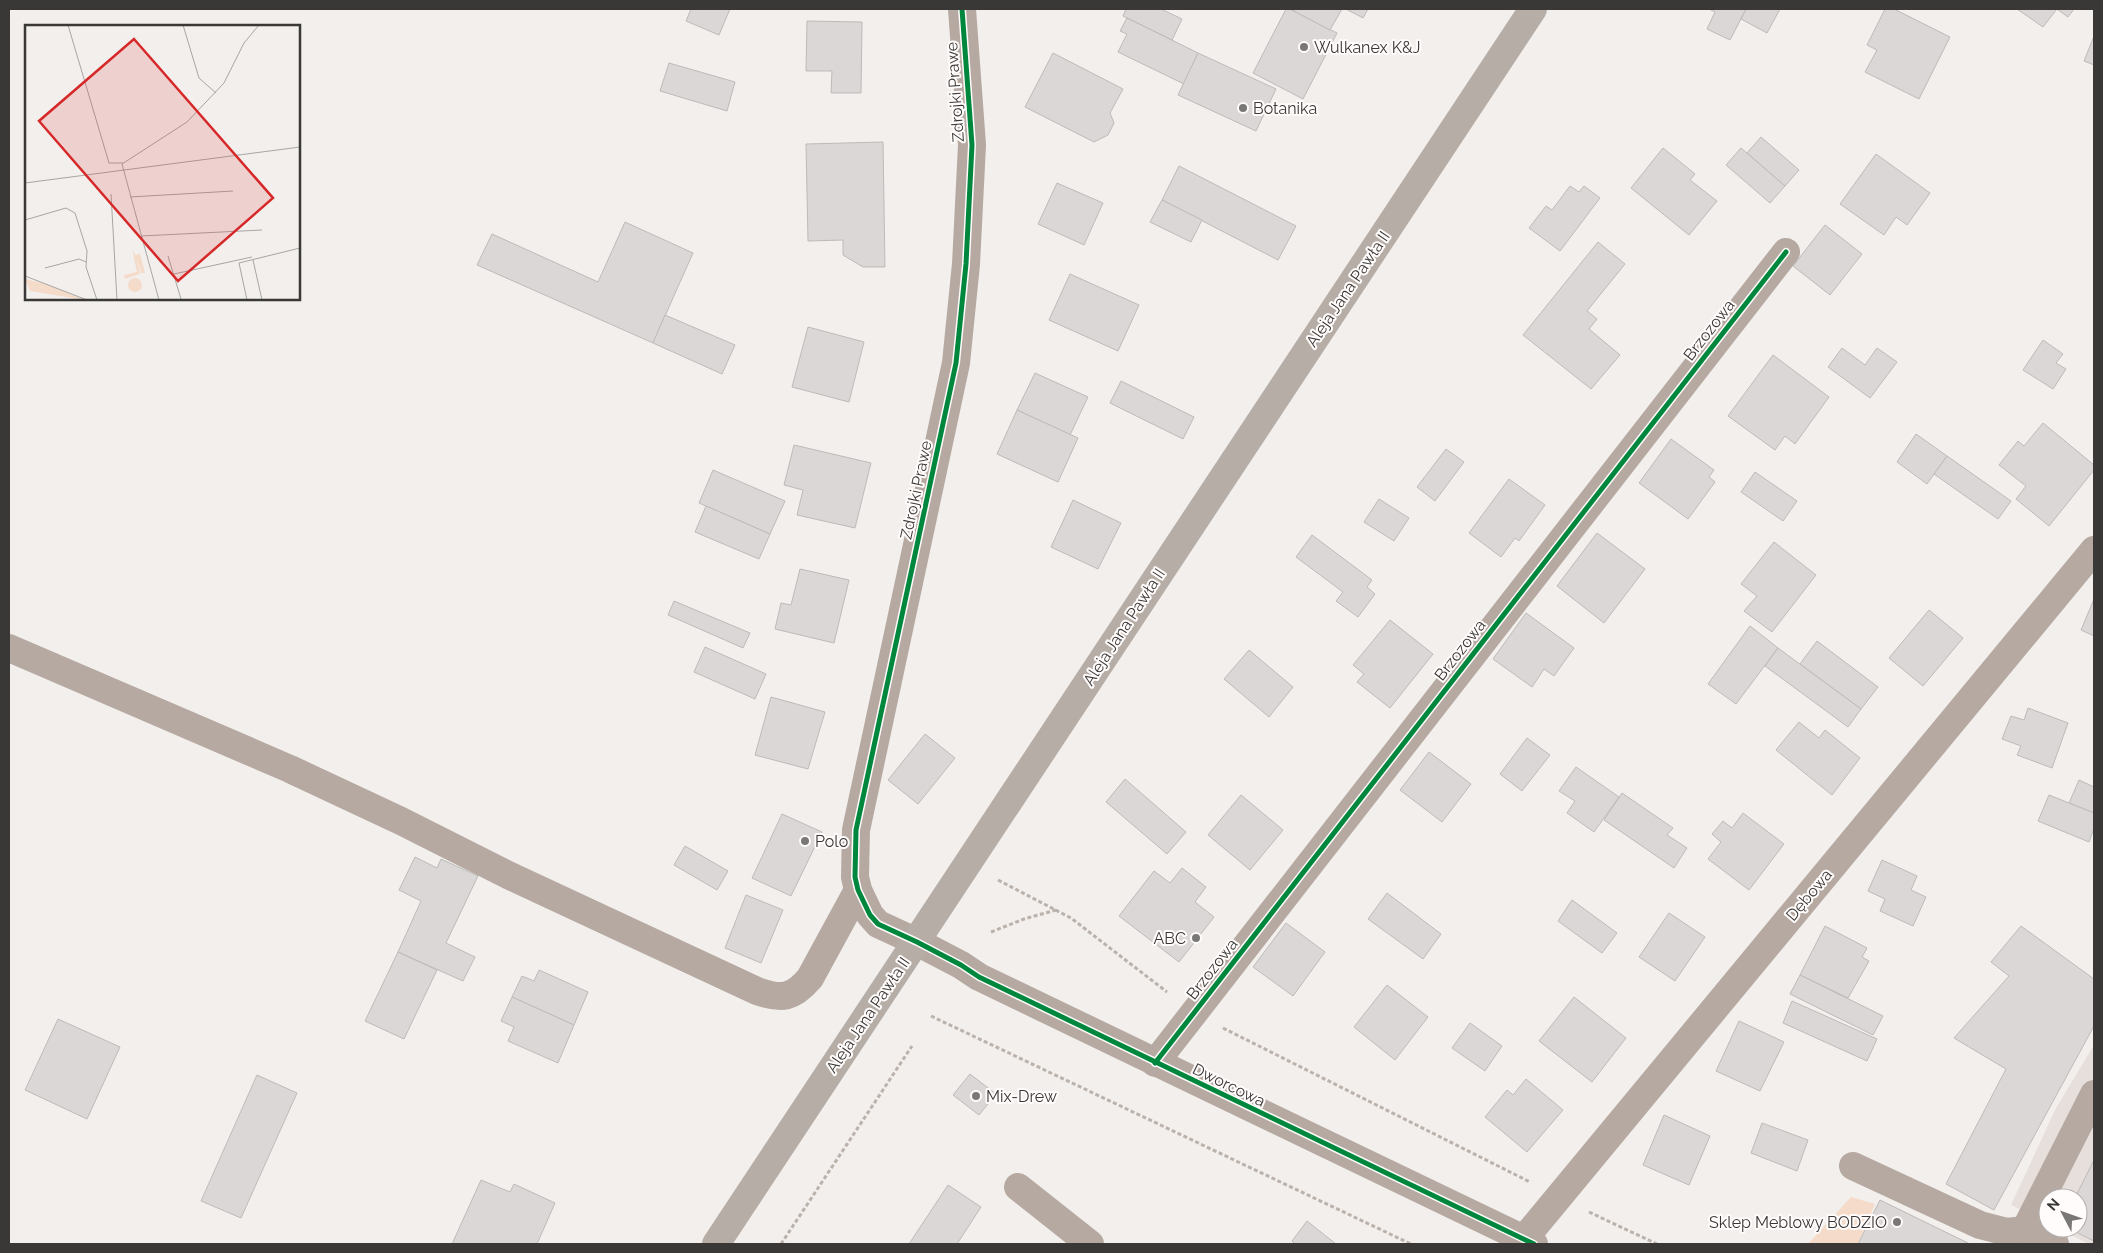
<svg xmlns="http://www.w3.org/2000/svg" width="2103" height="1253" font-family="Raleway,sans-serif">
	<rect width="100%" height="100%" fill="#f2efed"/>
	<polygon fill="#e6dfdb" points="2094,1045 2094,1244 2089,1244 2057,1228 2078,1228 2078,1198 2048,1198 2048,1223 2011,1205 2056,1108"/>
	<polygon fill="#f5dbc9" points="1851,1197 1875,1204 1858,1244 1808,1244"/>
	<g fill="#dad7d6" stroke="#bdbbb9">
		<polygon points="691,9 730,9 719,35 686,21"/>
		<polygon points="1126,9 1161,9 1182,19 1172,40 1123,16"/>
		<polygon points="1286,9 1290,9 1337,33 1303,99 1253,73"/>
		<polygon points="1290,9 1342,9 1330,30"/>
		<polygon points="1346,9 1368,9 1363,18"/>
		<polygon points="1709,9 1746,9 1730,40 1707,29 1715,12"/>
		<polygon points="1746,9 1780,9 1767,33 1741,19"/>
		<polygon points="1885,9 1894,9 1950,37 1919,99 1865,72 1877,50 1867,45"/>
		<polygon points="2017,9 2057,9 2043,27"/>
		<polygon points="2057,9 2074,9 2068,17"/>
		<polygon points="1127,18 1198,53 1184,84 1118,52 1127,34 1120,31"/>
		<polygon points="807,21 862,22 861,93 831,93 832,71 806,71"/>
		<polygon points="2094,36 2094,65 2084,61"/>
		<polygon points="1053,53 1123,89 1110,113 1114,123 1108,135 1094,142 1025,107"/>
		<polygon points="1198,53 1276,89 1256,131 1178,95"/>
		<polygon points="669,63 735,82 727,111 660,91"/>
		<polygon points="1761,137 1799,170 1785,186 1747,153"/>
		<polygon points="883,142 885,267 863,267 843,255 843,240 808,241 806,144"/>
		<polygon points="1663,148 1695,174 1690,180 1717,201 1689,235 1631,188"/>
		<polygon points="1741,148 1785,186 1770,203 1726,165"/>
		<polygon points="1876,154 1930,193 1907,225 1896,217 1884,235 1840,204"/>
		<polygon points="1179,166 1296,226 1278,260 1162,200"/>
		<polygon points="1057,183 1103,203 1084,245 1038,224"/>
		<polygon points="1570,186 1579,192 1584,186 1600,198 1560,251 1529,228 1546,206 1552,210"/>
		<polygon points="1162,200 1202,220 1191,242 1150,222"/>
		<polygon points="625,222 693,253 653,343 477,265 492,234 598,282"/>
		<polygon points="1825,225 1862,254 1830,295 1793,266"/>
		<polygon points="1598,242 1625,264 1587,311 1597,319 1589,329 1620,355 1591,389 1523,335"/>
		<polygon points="1070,274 1139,305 1118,351 1049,320"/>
		<polygon points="665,315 735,345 722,374 653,343"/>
		<polygon points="808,327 864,342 849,402 792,387"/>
		<polygon points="2043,340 2063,354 2056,363 2066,369 2053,389 2023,370"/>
		<polygon points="1842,348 1865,365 1877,348 1897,362 1870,398 1828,367"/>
		<polygon points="1773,355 1829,397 1795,444 1785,436 1775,450 1728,416"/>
		<polygon points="1035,373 1088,397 1070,435 1017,410"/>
		<polygon points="1121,381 1194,417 1183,439 1110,403"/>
		<polygon points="1017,410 1078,438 1058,482 997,454"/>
		<polygon points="2043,423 2094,465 2094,470 2049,526 2016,499 2026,486 1999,465 2018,441 2024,446"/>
		<polygon points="1916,434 1947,456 1927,484 1897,462"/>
		<polygon points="1671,439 1714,470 1709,477 1715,482 1688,519 1639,483"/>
		<polygon points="794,445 871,463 855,528 797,515 803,490 784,485"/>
		<polygon points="1446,449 1464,462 1435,501 1417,487"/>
		<polygon points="1947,456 2011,501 1998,519 1934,474"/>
		<polygon points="713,470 785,501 770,534 699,503"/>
		<polygon points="1755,472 1797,501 1783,521 1741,492"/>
		<polygon points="1509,479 1545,505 1519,541 1515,538 1501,557 1469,533"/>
		<polygon points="1379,499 1409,518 1394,541 1364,522"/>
		<polygon points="1073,500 1121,523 1098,569 1051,547"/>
		<polygon points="706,506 770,534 759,559 695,532"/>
		<polygon points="1597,533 1645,569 1604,623 1557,586"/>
		<polygon points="1312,535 1372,580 1367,587 1375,594 1358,617 1336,601 1343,592 1296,557"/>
		<polygon points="1774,542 1816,575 1772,632 1744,611 1757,596 1741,584"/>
		<polygon points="800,569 849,580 834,643 775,629 781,603 791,605"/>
		<polygon points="2094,599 2094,636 2081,630"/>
		<polygon points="674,601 750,633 743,648 668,615"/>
		<polygon points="1929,610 1963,638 1923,686 1889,658"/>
		<polygon points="1526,613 1574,648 1554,676 1544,669 1532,687 1493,659"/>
		<polygon points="1390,620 1433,654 1390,708 1357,682 1364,674 1353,665"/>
		<polygon points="1750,626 1778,648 1736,704 1708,684"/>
		<polygon points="1817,641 1878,687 1861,709 1800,664"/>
		<polygon points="705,647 766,674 755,699 694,672"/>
		<polygon points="1778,648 1861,709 1848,727 1765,666"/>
		<polygon points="1249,650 1293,687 1269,717 1224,679"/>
		<polygon points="771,697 825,712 808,769 755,755"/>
		<polygon points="2028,708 2068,723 2052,768 2017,755 2021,746 2002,739 2011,716 2024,720"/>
		<polygon points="1799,722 1819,738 1825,730 1860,758 1832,795 1776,750"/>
		<polygon points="925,734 955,758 918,804 888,780"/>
		<polygon points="1527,738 1550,755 1522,791 1500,774"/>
		<polygon points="1429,752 1471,784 1442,822 1400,790"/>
		<polygon points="1576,767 1619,797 1594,832 1567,813 1575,801 1559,791"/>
		<polygon points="1125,779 1186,832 1167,854 1106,802"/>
		<polygon points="2079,780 2094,787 2094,813 2069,803"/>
		<polygon points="1622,793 1673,828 1667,835 1687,848 1674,868 1604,820"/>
		<polygon points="1241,795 1283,830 1250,870 1208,835"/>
		<polygon points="2049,795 2094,813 2094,828 2089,842 2038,821"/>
		<polygon points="1743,813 1784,844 1749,890 1708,859 1721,842 1712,834 1723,821 1732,828"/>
		<polygon points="782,814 822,832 791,896 752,878"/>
		<polygon points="685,846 728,871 717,890 674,865"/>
		<polygon points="415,857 437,868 441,859 478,876 446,943 475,957 463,981 398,952 421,901 399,890"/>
		<polygon points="1882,860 1917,876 1911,890 1926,897 1913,926 1880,911 1885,899 1868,891"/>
		<polygon points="1182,868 1206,887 1195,902 1214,917 1179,962 1119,916 1154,871 1170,883"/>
		<polygon points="1387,893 1441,934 1423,959 1368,919"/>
		<polygon points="746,895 783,910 761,963 725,948"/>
		<polygon points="1572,900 1617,933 1602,953 1558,921"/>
		<polygon points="1669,913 1705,937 1675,981 1639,957"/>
		<polygon points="1286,923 1325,952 1293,996 1253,967"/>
		<polygon points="1825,926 1867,948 1862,957 1869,961 1848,998 1800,975"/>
		<polygon points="2021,926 2094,979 2094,1026 1994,1210 1946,1184 2006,1069 1954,1038 2009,976 1991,962"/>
		<polygon points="398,952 437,970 404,1039 365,1021"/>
		<polygon points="539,970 588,992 574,1025 512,997 522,976 534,981"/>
		<polygon points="1800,975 1883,1016 1873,1035 1790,994"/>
		<polygon points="1387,985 1428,1017 1395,1060 1354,1027"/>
		<polygon points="512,997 574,1025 558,1063 508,1041 514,1027 501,1021"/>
		<polygon points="1574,997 1626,1038 1592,1082 1539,1041"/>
		<polygon points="1792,1001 1877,1039 1867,1061 1783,1023"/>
		<polygon points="58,1019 120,1047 87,1119 25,1090"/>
		<polygon points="1739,1021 1784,1042 1760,1091 1716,1071"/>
		<polygon points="1470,1023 1502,1046 1485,1071 1452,1048"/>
		<polygon points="970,1074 996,1094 979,1115 953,1095"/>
		<polygon points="257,1075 297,1093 241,1218 201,1201"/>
		<polygon points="1526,1079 1563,1110 1527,1152 1485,1117 1507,1090 1513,1095"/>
		<polygon points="1664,1115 1710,1136 1689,1185 1643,1165"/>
		<polygon points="1762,1123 1808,1140 1797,1171 1751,1153"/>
		<polygon points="2094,1160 2094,1241 2068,1228 2078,1228 2078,1198 2075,1198"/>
		<polygon points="481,1180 510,1192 514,1184 555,1203 537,1244 452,1244"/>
		<polygon points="948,1185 981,1207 957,1244 909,1244"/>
		<polygon points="1880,1200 1970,1244 1858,1244"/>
		<polygon points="1307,1221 1336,1244 1295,1244 1292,1241"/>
	</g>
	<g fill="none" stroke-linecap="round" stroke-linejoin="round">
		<g stroke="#bbb2ac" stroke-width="3" stroke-dasharray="4 2.5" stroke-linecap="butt">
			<polyline points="998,880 1071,918 1167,992"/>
			<polyline points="991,932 1024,919 1056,910"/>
			<polyline points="931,1016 1411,1244"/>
			<polyline points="1223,1028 1530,1182"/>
			<polyline points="1589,1212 1657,1244"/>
			<polyline points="781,1244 912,1046"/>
		</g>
		<g stroke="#b6a9a1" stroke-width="28">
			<polyline points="962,9 972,145 966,264 956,363 856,830 855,877 858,890 870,915 878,924 917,942 961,965 979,977 1534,1244"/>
			<path d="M9 648 290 769 401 821 508 875 757 991C782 1000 793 998 810 978L858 890"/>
			<polyline points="1155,1063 1786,252"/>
			<polyline points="1853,1166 1980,1225 2007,1232 2025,1230 2055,1244"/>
			<polyline points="1018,1187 1090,1244"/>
			<polyline points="2025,1230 2094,1094"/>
			<polyline points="1524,1239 2094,550"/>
		</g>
		<polyline stroke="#b6ada6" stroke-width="28" points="716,1244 1533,9"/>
		<g stroke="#fffcfb" stroke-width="8">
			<g id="cycleway">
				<polyline points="962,9 972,145 966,264 956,363 856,830 855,877 858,890 870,915 878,924 917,942 961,965 979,977 1534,1244"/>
				<polyline points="1155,1063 1786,252"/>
			</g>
		</g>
		<use href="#cycleway" stroke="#00873e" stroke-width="5"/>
	</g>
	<g fill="#7a7877" stroke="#fffcfb" stroke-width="2">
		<circle cx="1304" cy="47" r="5"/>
		<circle cx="1243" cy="108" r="5"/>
		<circle cx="805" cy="841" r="5"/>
		<circle cx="1196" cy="938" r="5"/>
		<circle cx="976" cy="1096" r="5"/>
		<circle cx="1897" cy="1222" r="5"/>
	</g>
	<g text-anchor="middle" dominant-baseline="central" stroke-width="4" stroke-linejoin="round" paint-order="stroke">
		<g font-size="16" fill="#3a3837" stroke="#fffcfb" text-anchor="start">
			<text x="1314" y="47">Wulkanex K&amp;J</text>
			<text x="1253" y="108">Botanika</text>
			<text x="815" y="841">Polo</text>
			<text x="1186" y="938" text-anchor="end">ABC</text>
			<text x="986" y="1096">Mix-Drew</text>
			<text x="1887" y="1222" text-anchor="end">Sklep Meblowy BODZIO</text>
		</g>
		<g font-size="16" fill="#3a3837" stroke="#fffcfb">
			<text transform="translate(955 92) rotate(-94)">Zdrojki Prawe</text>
			<text transform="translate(1348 289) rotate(-56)">Aleja Jana Pawła II</text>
			<text transform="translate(1709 330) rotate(-52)">Brzozowa</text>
			<text transform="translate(916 490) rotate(-78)">Zdrojki Prawe</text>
			<text transform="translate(1124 627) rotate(-57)">Aleja Jana Pawła II</text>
			<text transform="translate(1460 650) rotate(-52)">Brzozowa</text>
			<text transform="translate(1809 895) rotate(-50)">Dębowa</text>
			<text transform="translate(1212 969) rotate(-52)">Brzozowa</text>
			<text transform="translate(868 1015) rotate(-56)">Aleja Jana Pawła II</text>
			<text transform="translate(1229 1085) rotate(26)">Dworcowa</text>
		</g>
	</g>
	<g transform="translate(25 25)">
		<rect width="275" height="275" fill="#f2efed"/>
		<path d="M107 224 110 230 115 229 120 248H116L112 234 115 249 100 254 99 250 112 247ZM103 260a7 7 0 1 1 14 0a7 7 0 1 1-14 0ZM0 254 21 259 60 275 5 266Z" fill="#f5dbc9"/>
		<path fill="none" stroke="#a8a6a4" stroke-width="1" d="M43 0 84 138H98M158 0 174 53 191 68M0 158 275 122M86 169 92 275M105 172 208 166M0 195 41 183 50 188 62 226 61 242 72 275M116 211 237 205M143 231 156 274M228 235 237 275M20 243 54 234 61 237M149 249 227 232M0 251 62 275M134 275 97 139 162 97 199 58 219 18 234 0M222 275 214 238 275 223"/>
		<path fill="#d62828" fill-opacity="0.15" stroke="#d62828" stroke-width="2.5" d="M109 14 248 173 153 256 14 96Z"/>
		<rect width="275" height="275" fill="none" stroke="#3a3837" stroke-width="2.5"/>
	</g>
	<rect width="2103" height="1253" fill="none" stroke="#3a3837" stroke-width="20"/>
	<g transform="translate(2063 1213) rotate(311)"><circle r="24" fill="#fffcfb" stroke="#b0aead"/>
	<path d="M0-4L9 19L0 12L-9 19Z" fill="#7a7877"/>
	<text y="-8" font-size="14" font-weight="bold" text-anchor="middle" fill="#3a3837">N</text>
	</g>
</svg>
